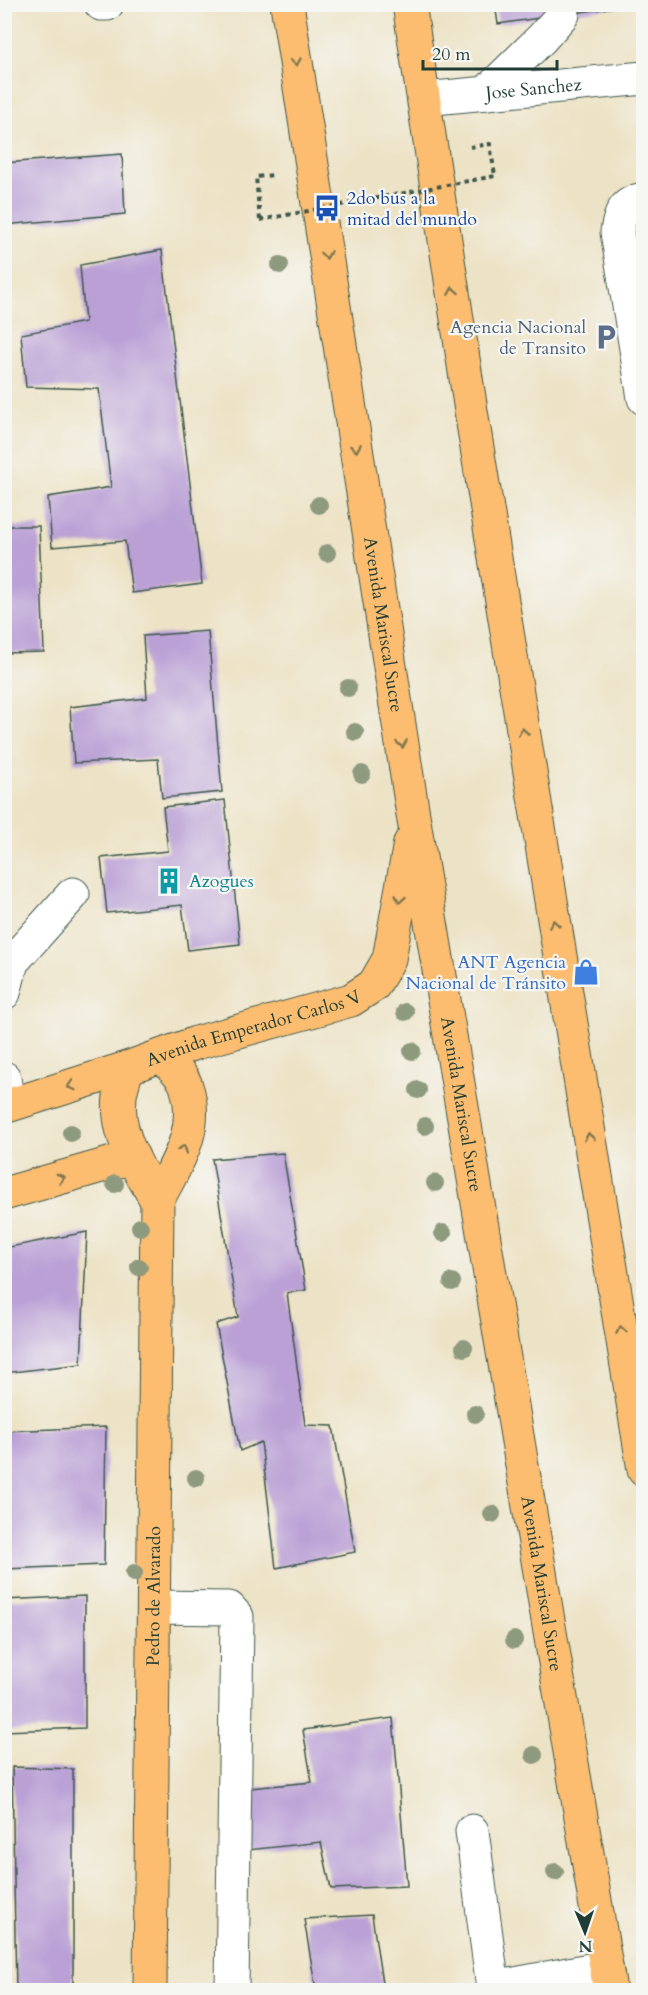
<svg xmlns="http://www.w3.org/2000/svg" width="648" height="1995" font-family="Cardo,serif">
	<rect width="100%" height="100%" fill="#f6f6f2"/>
	<filter id="ink" filterUnits="userSpaceOnUse"><feTurbulence type="fractalNoise" baseFrequency=".0167" numOctaves="2"/><feDisplacementMap in="SourceGraphic" scale="12" xChannelSelector="R" yChannelSelector="G"/><feConvolveMatrix kernelMatrix="1 2 1 2 8 2 1 2 1" color-interpolation-filters="sRGB"/></filter>
	<filter id="wash" filterUnits="userSpaceOnUse"><feTurbulence type="fractalNoise" baseFrequency=".008" numOctaves="4" result="noise"/><feDisplacementMap in="SourceGraphic" scale="24" xChannelSelector="R" yChannelSelector="G"/><feGaussianBlur stdDeviation="1.35" result="paint"/><feColorMatrix in="noise" values="0 0 0 0 0 0 0 0 0 0 0 0 0 0 0 0 0 1.4 0 .05"/><feComposite in="paint" operator="in"/></filter>
	<g filter="url(#wash)">
		<rect width="100%" height="100%" fill="#ece2c5"/>
		<g id="blocks">
			<g fill="#baa0d5">
				<polygon points="495,4 622,4 622,6 498,24"/>
				<polygon points="122,154 125,214 4,225 4,163"/>
				<polygon points="162,250 202,584 132,593 125,541 52,547 48,497 111,487 99,389 26,387 21,334 85,322 80,265"/>
				<polygon points="4,526 39,526 44,652 4,653"/>
				<polygon points="208,631 222,792 162,798 158,759 74,763 70,707 147,698 143,636"/>
				<polygon points="225,800 240,944 188,950 182,905 107,913 101,858 168,851 163,807"/>
				<polygon points="283,1153 306,1290 287,1293 305,1425 333,1426 355,1552 276,1568 261,1442 240,1451 216,1324 238,1317 212,1159"/>
				<polygon points="87,1232 81,1364 4,1373 4,1248"/>
				<polygon points="106,1427 104,1565 4,1569 4,1431"/>
				<polygon points="85,1596 85,1728 4,1731 4,1600"/>
				<polygon points="393,1718 407,1886 331,1889 321,1842 248,1850 240,1789 312,1782 303,1730"/>
				<polygon points="12,1767 73,1769 73,1990 16,1990"/>
				<polygon points="372,1915 383,1990 316,1990 304,1919"/>
			</g>
		</g>
	</g>
	<g filter="url(#ink)">
		<use href="#blocks" fill-opacity="0" stroke="#3e564a" stroke-width="1.5"/>
		<g fill="none" stroke-linecap="round" stroke-linejoin="round">
			<g stroke="#3e564a" stroke-width="35">
				<g id="minor">
					<polyline points="101,4 107,4"/>
					<polyline points="486,93 542,38 563,14"/>
					<path id="s1" d="M424 99 644 78"/>
					<path d="M644 199C624 202 620 213 617 232L644 398"/>
					<polyline points="4,993 12,962 73,894"/>
					<polyline points="4,1078 8,1105"/>
					<polyline points="154,1607 229,1608 237,1617 232,1990"/>
					<polyline points="472,1831 493,1988"/>
					<polyline points="493,1990 493,1988 606,1967"/>
				</g>
			</g>
			<g stroke="#3e564a" stroke-width="35">
				<g id="major">
					<path id="s2" d="M287 4 414 821 610 1990"/>
					<polyline points="409,4 471,411 644,1470"/>
					<path d="M127 1068C125 1077 121 1087 120 1096 115 1135 139 1169 157 1201"/>
					<path id="s3" d="M4 1107 127 1068 196 1043 351 1000 374 985 389 959 410 843"/>
					<polyline points="4,1194 133,1157"/>
					<path id="s4" d="M150 1990 157 1201C176 1164 201 1129 186 1086 183 1075 170 1065 163 1056"/>
				</g>
			</g>
			<g stroke="#3e564a" stroke-width="4" stroke-dasharray="4.5 4.5" stroke-linecap="butt">
				<polyline points="470,147 490,144 495,176"/>
				<polyline points="260,220 256,177 273,175"/>
			</g>
			<use href="#minor" stroke="#fff" stroke-width="33"/>
			<use href="#major" stroke="#fcbd6f" stroke-width="33"/>
			<polyline stroke="#3e564a" stroke-width="4" stroke-dasharray="4.5 4.5" stroke-linecap="butt" points="260,220 495,176"/>
		</g>
		<g fill="#8e9a7e">
			<circle cx="280" cy="265" r="9"/>
			<circle cx="319" cy="505" r="9"/>
			<circle cx="327" cy="553" r="9"/>
			<circle cx="348" cy="688" r="9"/>
			<circle cx="355" cy="732" r="9"/>
			<circle cx="362" cy="774" r="9"/>
			<circle cx="405" cy="1012" r="9"/>
			<circle cx="412" cy="1051" r="9"/>
			<circle cx="418" cy="1090" r="9"/>
			<circle cx="425" cy="1126" r="9"/>
			<circle cx="71" cy="1133" r="9"/>
			<circle cx="435" cy="1183" r="9"/>
			<circle cx="115" cy="1184" r="9"/>
			<circle cx="140" cy="1227" r="9"/>
			<circle cx="443" cy="1233" r="9"/>
			<circle cx="139" cy="1267" r="9"/>
			<circle cx="452" cy="1282" r="9"/>
			<circle cx="464" cy="1348" r="9"/>
			<circle cx="475" cy="1414" r="9"/>
			<circle cx="196" cy="1478" r="9"/>
			<circle cx="492" cy="1514" r="9"/>
			<circle cx="134" cy="1573" r="9"/>
			<circle cx="514" cy="1640" r="9"/>
			<circle cx="534" cy="1755" r="9"/>
			<circle cx="555" cy="1872" r="9"/>
		</g>
		<defs><path id="oneway-chevron" d="M-2-3.5L2.5 0L-2 3.5" fill="none" stroke-width="1.6" stroke-linecap="round" stroke-linejoin="round" transform="scale(1.5)"/></defs>
		<g stroke="#82774f">
			<use href="#oneway-chevron" transform="translate(296 62) rotate(81)"/>
			<use href="#oneway-chevron" transform="translate(326 255) rotate(81)"/>
			<use href="#oneway-chevron" transform="translate(453 291) rotate(-99)"/>
			<use href="#oneway-chevron" transform="translate(356 448) rotate(81)"/>
			<use href="#oneway-chevron" transform="translate(523 732) rotate(-99)"/>
			<use href="#oneway-chevron" transform="translate(402 744) rotate(81)"/>
			<use href="#oneway-chevron" transform="translate(400 899) rotate(100)"/>
			<use href="#oneway-chevron" transform="translate(554 924) rotate(-99)"/>
			<use href="#oneway-chevron" transform="translate(71 1086) rotate(163)"/>
			<use href="#oneway-chevron" transform="translate(589 1137) rotate(-99)"/>
			<use href="#oneway-chevron" transform="translate(183 1149) rotate(-70)"/>
			<use href="#oneway-chevron" transform="translate(61 1178) rotate(-16)"/>
			<use href="#oneway-chevron" transform="translate(621 1330) rotate(-99)"/>
		</g>
	</g>
	<defs>
		<g id="bus-bare" transform="scale(2.07)"><path d="M-5-6H5V4H4V6H2V4H-2V6H-4V4H-5ZM-3.5-4V0h7V-4ZM-3.5 1.2v1.5H-2V1.2ZM2 1.2v1.5H3.5V1.2Z" fill="#1a4fb4" stroke="#f6f6f2" stroke-width="2.5" paint-order="stroke"/></g>
		<g id="parking-bare" transform="scale(2.07)"><path d="M-3.5-5.5H1a3.5 3.5 0 0 1 0 7H-1V5.5H-3.5ZM-1-3.4V-.6H.8a1.4 1.4 0 0 0 0-2.8Z" fill="#5c6f8a" stroke="#f6f6f2" stroke-width="2.5" paint-order="stroke"/></g>
		<g id="building-bare" transform="scale(2.07)"><path d="M-4-6H4V6H1V3H-1V6H-4ZM-2.5-4.3h1.7v1.8h-1.7ZM.8-4.3h1.7v1.8H.8ZM-2.5-1h1.7V.8h-1.7ZM.8-1h1.7V.8H.8Z" fill="#0f9aa8" stroke="#f6f6f2" stroke-width="2.5" paint-order="stroke"/></g>
		<g id="shop-bare" transform="scale(2.07)"><path d="M-5-2.5h2.3a2.7 3.5 0 0 1 5.4 0H5L5.5 6h-11ZM-1.5-2.5h3a1.5 2.3 0 0 0-3 0Z" fill="#3f7fe0" stroke="#f6f6f2" stroke-width="2.5" paint-order="stroke"/></g>
	</defs>
	<g fill-rule="evenodd">
		<use href="#bus-bare" x="327" y="208"/>
		<use href="#parking-bare" x="606" y="337"/>
		<use href="#building-bare" x="169" y="881"/>
		<use href="#shop-bare" x="586" y="972"/>
	</g>
	<g text-anchor="middle" dominant-baseline="central" stroke-width="4.5" stroke-linejoin="round" paint-order="stroke">
		<g font-size="18" fill="#1f3d34" stroke="#f6f6f2">
			<text stroke="none"><textPath href="#s1" startOffset="110">Jose Sanchez</textPath></text>
			<text stroke="none"><textPath href="#s2" startOffset="628">Avenida Mariscal Sucre</textPath></text>
			<text stroke="none"><textPath href="#s3" startOffset="262">Avenida Emperador Carlos V</textPath></text>
			<text stroke="none"><textPath href="#s2" startOffset="1114">Avenida Mariscal Sucre</textPath></text>
			<text stroke="none"><textPath href="#s2" startOffset="1600">Avenida Mariscal Sucre</textPath></text>
			<text stroke="none"><textPath href="#s4" startOffset="394">Pedro de Alvarado</textPath></text>
		</g>
		<g font-size="18" fill="#164399" stroke="#f6f6f2" text-anchor="start">
			<text x="347" y="198">2do bus a la<tspan x="347" dy="21">mitad del mundo</tspan></text>
		</g>
		<g font-size="18" fill="#4e5e75" stroke="#f6f6f2" text-anchor="end">
			<text x="586" y="327">Agencia Nacional<tspan x="586" dy="21">de Transito</tspan></text>
		</g>
		<g font-size="18" fill="#0d838f" stroke="#f6f6f2" text-anchor="start">
			<text x="189" y="881">Azogues</text>
		</g>
		<g font-size="18" fill="#366cbe" stroke="#f6f6f2" text-anchor="end">
			<text x="566" y="962">ANT Agencia<tspan x="566" dy="21">Nacional de Tránsito</tspan></text>
		</g>
	</g>
	<rect width="648" height="1995" fill="none" stroke="#f6f6f2" stroke-width="24"/>
	<g transform="translate(585 1932) rotate(178)" stroke="#f6f6f2" stroke-width="4.5" paint-order="stroke">
	<path d="M0-4.5L10 22L0 15L-10 22Z" fill="#1f3d34"/>
	<text y="-9" font-size="16" font-weight="bold" text-anchor="middle" fill="#1f3d34">N</text>
	</g>
	<path d="M423 60v9h134v-9" fill="none" stroke="#1f3d34" stroke-width="3"/>
	<text x="432" y="60" font-size="18" fill="#1f3d34" stroke="#f6f6f2" stroke-width="4.5" paint-order="stroke">20 m</text>
</svg>
